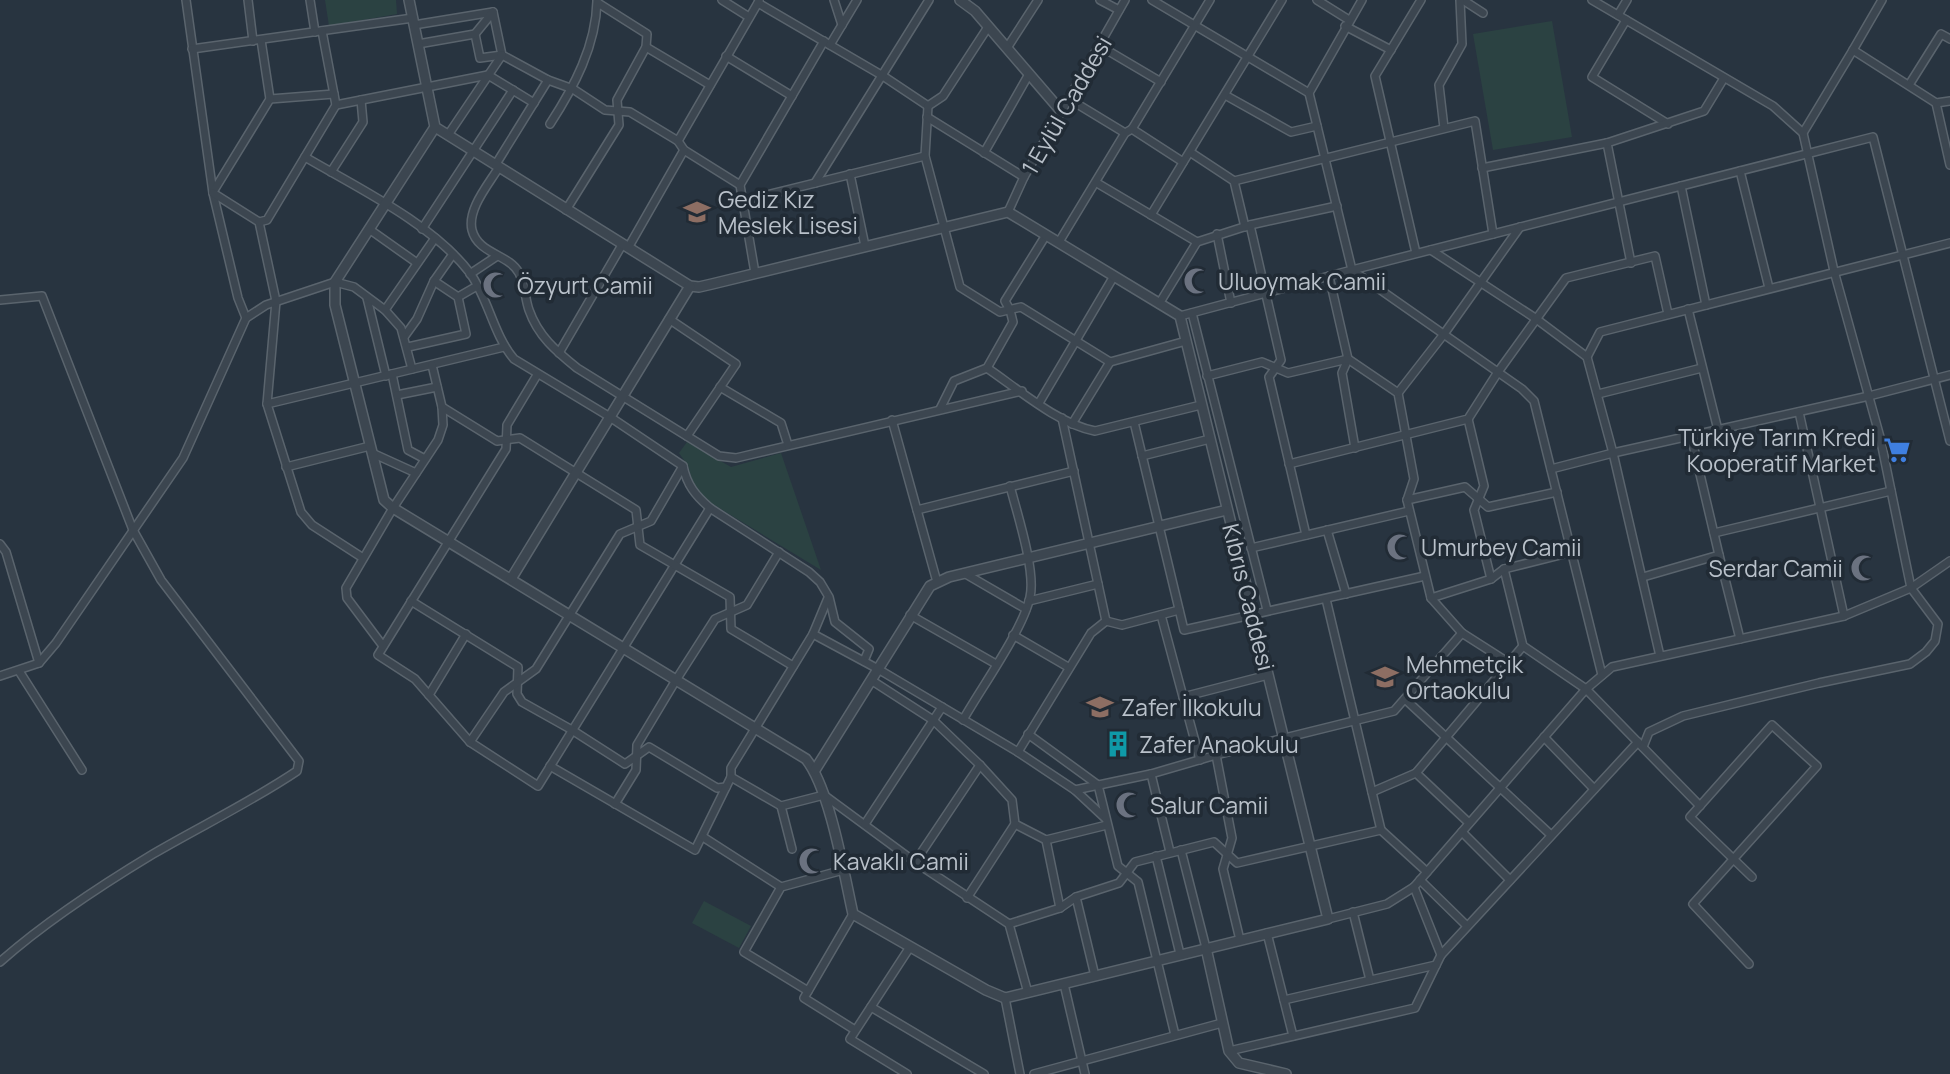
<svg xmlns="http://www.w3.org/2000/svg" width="1950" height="1074" font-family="Manrope,sans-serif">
	<rect width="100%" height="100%" fill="#283440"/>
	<g fill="#2b4242">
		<polygon points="325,0 396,0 397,14 329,26"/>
		<polygon points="1552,21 1572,137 1493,150 1473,34"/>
		<polygon points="687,442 731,467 781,453 821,570 696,494 688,466 679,453"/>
		<polygon points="704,901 751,926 739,948 692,923"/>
	</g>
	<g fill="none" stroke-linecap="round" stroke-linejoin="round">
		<g stroke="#5a646d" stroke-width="10">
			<g id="minor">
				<polyline points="186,0 213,193 238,298 246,318"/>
				<polyline points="248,0 253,41"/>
				<polyline points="310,0 315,32"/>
				<polyline points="722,0 749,17"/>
				<polyline points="834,0 842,25"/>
				<polyline points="1100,0 1119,10"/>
				<polyline points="1152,0 1309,93"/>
				<polyline points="1317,0 1349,20"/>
				<polyline points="1362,0 1309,93 1352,270 1522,389 1534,401 1602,675"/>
				<polyline points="1463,0 1483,13"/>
				<polyline points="1592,0 1773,106 1803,133 1834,271 1880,437 1911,588 1938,624 1935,641 1926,652 1910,664 1819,683 1683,716 1649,732 1643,747"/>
				<polyline points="758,3 883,76 928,106"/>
				<polyline points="1618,15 1627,0"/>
				<polyline points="1626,20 1592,77 1668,124"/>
				<polyline points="414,25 493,12 502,55 548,80 573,89 605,110 630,112 678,141 684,150 740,185"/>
				<polyline points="1345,26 1391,50"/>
				<polyline points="475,34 480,58 502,55"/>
				<polyline points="418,44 475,34 493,12"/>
				<polyline points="830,45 857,0"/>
				<polyline points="1100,46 1161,82"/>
				<polyline points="646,47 710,85"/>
				<polyline points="1007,48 1038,0"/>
				<polyline points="192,49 413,18"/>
				<polyline points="1853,50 1882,0"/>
				<polyline points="726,56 792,96"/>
				<polyline points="1909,85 1941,34 1950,39"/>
				<polyline points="1225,95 1291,132 1317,126"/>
				<polyline points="270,99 334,94"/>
				<polyline points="1069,99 1125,133"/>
				<polyline points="1936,103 1950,165"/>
				<polyline points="336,105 488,75 534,103"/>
				<polyline points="928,106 925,156 960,287 1000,312 1021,307 1110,362 1186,341"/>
				<polyline points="928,106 943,96 988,27"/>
				<polyline points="927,117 1024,177"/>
				<path d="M550 124C574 87 596 46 597 1"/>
				<polyline points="1444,128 1439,85 1462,44 1460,0"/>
				<polyline points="1132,129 1183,162"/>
				<polyline points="1803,133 1853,50 1936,103 1950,101"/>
				<polyline points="448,135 502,55"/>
				<polyline points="678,141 759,1"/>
				<polyline points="1607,143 1631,263"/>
				<polyline points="1190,152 1234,181 1245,227"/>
				<polyline points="984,153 1029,74"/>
				<path d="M305 157C358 188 433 224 470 273 489 300 493 334 514 359L610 417 683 466C687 485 695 495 710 508L809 572 820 582 829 597 835 622 869 649 864 661"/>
				<polyline points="496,164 548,80"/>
				<path d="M499 167C489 184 467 209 472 230 478 254 509 254 519 273 525 284 525 299 529 310 538 336 556 351 577 368L719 456 736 458 1022 391"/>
				<polyline points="1482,168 1607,143 1704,111 1724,78"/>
				<polyline points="1740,171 1769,288"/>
				<polyline points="331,172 363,122 361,100"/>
				<polyline points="850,174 865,246"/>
				<polyline points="1234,181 1475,121 1493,234"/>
				<polyline points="815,183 929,0"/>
				<polyline points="1097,183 1197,242"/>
				<polyline points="1681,186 1706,305"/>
				<polyline points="213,192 270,99 261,40"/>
				<polyline points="213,193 259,222 276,301 267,404 301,512 312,525 363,558"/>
				<polyline points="742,201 925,156"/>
				<polyline points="566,210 619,125 617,100 646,47 647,34 598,3"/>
				<polyline points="1008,212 1024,177 1125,0"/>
				<polyline points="1151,215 1282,0"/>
				<polyline points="259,222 267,220 336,105 322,31"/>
				<polyline points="1250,225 1281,360 1269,377 1306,535"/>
				<polyline points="369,229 417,263"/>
				<polyline points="422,229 513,90"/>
				<polyline points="1217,234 1231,303"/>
				<polyline points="1059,242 1125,133 1132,129 1210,0"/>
				<polyline points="628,248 684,150"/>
				<polyline points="1431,250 1535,318 1587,357 1613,453 1660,656"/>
				<polyline points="1416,253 1375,76 1421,0"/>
				<polyline points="755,273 740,185 824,41"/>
				<polyline points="470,274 497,256"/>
				<polyline points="1329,276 1348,359 1342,373 1355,448"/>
				<polyline points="458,297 477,286"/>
				<polyline points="367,298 386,376"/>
				<path d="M0 300 42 296 133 530 161 580 299 761 297 771C251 802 201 826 153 854 100 886 46 921 0 962"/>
				<polyline points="1159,304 1197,242 1250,225 1337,206"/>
				<polyline points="1688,309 1718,430"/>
				<polyline points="385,310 435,238"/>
				<polyline points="1192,313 1267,610"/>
				<polyline points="1180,316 1352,270 1873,137 1950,441"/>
				<polyline points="669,319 736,364 687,436"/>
				<polyline points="404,337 417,319 434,281 453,254"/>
				<polyline points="408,347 466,334 458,297 434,281"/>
				<polyline points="559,353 622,245"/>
				<polyline points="1587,357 1600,332 1950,243"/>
				<path d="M987 368C1018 389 1058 424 1095 431L1201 405"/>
				<polyline points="392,374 408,450 425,459"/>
				<polyline points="537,375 507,425 506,449 378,655 415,679 470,742 538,786 710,508"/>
				<polyline points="1207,376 1262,362 1288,373 1348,359 1398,393 1414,479 1407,500 1431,598 1462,633 1509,663"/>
				<polyline points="720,387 781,423 788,445"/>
				<polyline points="1398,393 1444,334 1520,227"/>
				<polyline points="1598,394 1702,368"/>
				<polyline points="397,395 437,387"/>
				<polyline points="1039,403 1114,276"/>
				<polyline points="267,404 504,347"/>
				<polyline points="442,407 497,441 520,438 636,510 640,545 730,597 731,629 793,666"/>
				<polyline points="940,409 954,381 987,368 1013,322 1010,310 1005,301 1046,235"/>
				<polyline points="1799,412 1844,616"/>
				<polyline points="1062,418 1106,621"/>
				<polyline points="1468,419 1484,486 1474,510 1491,579"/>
				<polyline points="892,420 937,582"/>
				<polyline points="1134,422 1184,630 1425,576"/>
				<polyline points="1072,424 1110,362"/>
				<polyline points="1691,436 1719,555"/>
				<polyline points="372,453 416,473"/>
				<polyline points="1142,456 1210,439"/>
				<polyline points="1289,464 1468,419 1498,372 1566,278 1655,256 1668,314"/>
				<polyline points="286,467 370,446"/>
				<polyline points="1551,469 1613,453 1869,396 1950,375"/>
				<polyline points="1407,500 1465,487 1488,507 1557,492"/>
				<polyline points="917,510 1074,471"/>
				<polyline points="1327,530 1346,594"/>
				<polyline points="1714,533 1891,491"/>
				<polyline points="0,544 6,552 39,663"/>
				<polyline points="1251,548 1409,511"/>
				<polyline points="1504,569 1523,646 1586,689 1700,806"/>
				<polyline points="964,573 1026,609"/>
				<polyline points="1643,577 1719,555 1740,639"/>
				<polyline points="1431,598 1491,579 1504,569 1572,552"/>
				<polyline points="1326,599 1381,830"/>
				<polyline points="411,601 518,667 517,694 522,702 572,730 625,764 649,747 717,788 726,787"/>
				<polyline points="1029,601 1098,584"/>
				<polyline points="910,615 996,664"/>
				<polyline points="1161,615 1200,760"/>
				<polyline points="1106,621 1122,625 1179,610"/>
				<polyline points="813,634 878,669 1018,752 1075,790 1105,818"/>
				<polyline points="1013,635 1068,667"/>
				<polyline points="383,646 347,598 346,588 393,508 438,440 443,425 442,407 432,365"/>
				<polyline points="19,671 82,770"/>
				<polyline points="0,676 39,663 56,643 183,458 246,318 266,305 335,282 354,287 385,310 401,328 412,369"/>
				<polyline points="871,680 933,720 980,765 1012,800 1015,824 1046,840 1107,825"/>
				<polyline points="429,695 466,634"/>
				<polyline points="1183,697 1268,675"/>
				<polyline points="1405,699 1551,835"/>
				<path d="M963 720C981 688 1023 630 1030 597 1036 571 1017 513 1010 486"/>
				<polyline points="1028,734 1098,785 1118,866 1138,882 1175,1035"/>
				<polyline points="1544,737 1594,789"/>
				<polyline points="470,742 504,692 536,669 620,534 651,521 683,466"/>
				<polyline points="1018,752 1091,633 1106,621"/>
				<polyline points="1216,755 1232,838 1223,869 1240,940"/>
				<polyline points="550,766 695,850 731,777 731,768 813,634 828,598"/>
				<polyline points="1416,773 1469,823"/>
				<polyline points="1151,774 1170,852"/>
				<polyline points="731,777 781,806 824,795 915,862 1009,924 1028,993"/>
				<polyline points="1075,790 1151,774 1216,755 1394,711 1462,633"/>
				<polyline points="1372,792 1416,773 1523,646"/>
				<polyline points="615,804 636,770 637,745 676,680 715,619 747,605 779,552"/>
				<polyline points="781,806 792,849"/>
				<polyline points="865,824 942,707"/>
				<polyline points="1462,832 1510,880"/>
				<polyline points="703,837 781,887"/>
				<polyline points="1046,840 1060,908"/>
				<polyline points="1181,850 1206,948"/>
				<polyline points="1156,856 1180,954"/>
				<polyline points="915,862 980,765"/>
				<polyline points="1420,880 1467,926"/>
				<polyline points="1076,897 1095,976"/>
				<polyline points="967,898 1015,824"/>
				<polyline points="1353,912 1370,980"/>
				<polyline points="853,914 804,998 855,1030"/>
				<polyline points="1328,919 1387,904 1414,887 1586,689 1612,667 1844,616 1911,588 1950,561"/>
				<polyline points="1009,924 1060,908 1076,897 1119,883 1135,862 1214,842 1237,863 1381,830 1427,872"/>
				<polyline points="1267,933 1293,1036"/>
				<polyline points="1441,955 1638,742"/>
				<polyline points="1749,964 1693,904 1817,766 1772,725 1690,817 1752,877"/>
				<polyline points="1064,984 1085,1074"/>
				<polyline points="808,991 744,952 781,887 843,870"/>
				<polyline points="1005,998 1020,1074"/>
				<polyline points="1284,1000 1436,965"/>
				<polyline points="871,1007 984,1074"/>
				<polyline points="1229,1051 1415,1008 1441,955 1414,887"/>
				<polyline points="907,1074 850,1039 910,947"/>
				<polyline points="1034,1074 1222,1023"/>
			</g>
		</g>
		<g stroke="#5a646d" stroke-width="12">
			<g id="tertiary">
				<path d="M409 0 435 127 690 286 699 287 712 284 1008 212 1180 316 1328 919 1005 998 986 990 853 914C844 874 830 789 806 759L393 508 384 500 335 305V282L435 127"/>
				<polyline points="960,0 975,11 1061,111"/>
				<polyline points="511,579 690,286"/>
				<polyline points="815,770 930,586 949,577 1227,510"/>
				<polyline points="1206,948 1229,1051 1239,1063 1286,1074"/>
			</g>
		</g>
		<use href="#minor" stroke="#3c4650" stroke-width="7"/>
		<use href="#tertiary" stroke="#3c4650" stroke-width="9"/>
	</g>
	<defs>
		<g id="school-bare" transform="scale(2.1)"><path d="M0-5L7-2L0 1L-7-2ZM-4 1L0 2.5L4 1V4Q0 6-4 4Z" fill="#8d6e63" stroke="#212b35" stroke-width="2.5" paint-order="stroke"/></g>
		<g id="mosque-bare" transform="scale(2.1)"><path d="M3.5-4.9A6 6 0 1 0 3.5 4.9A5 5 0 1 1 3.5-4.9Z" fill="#6b7280" stroke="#212b35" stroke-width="2.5" paint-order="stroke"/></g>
		<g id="supermarket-bare" transform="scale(2.1)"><path d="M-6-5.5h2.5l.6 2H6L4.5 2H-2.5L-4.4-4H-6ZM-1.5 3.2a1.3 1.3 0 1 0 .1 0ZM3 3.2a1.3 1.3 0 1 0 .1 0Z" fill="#3f7fe0" stroke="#212b35" stroke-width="2.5" paint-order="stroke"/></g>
		<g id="building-bare" transform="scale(2.1)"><path d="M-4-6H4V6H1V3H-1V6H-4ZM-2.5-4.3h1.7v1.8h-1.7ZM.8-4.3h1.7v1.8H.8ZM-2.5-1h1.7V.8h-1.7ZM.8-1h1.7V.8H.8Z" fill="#0f9aa8" stroke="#212b35" stroke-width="2.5" paint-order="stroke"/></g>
	</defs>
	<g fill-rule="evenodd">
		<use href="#school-bare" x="697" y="212"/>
		<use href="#mosque-bare" x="1197" y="281"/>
		<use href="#mosque-bare" x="496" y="285"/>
		<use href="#supermarket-bare" x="1897" y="450"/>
		<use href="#mosque-bare" x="1400" y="547"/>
		<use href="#mosque-bare" x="1864" y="568"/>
		<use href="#school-bare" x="1385" y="677"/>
		<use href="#school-bare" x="1100" y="707"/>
		<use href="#building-bare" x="1118" y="744"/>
		<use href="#mosque-bare" x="1129" y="805"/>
		<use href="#mosque-bare" x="812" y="861"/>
	</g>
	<g text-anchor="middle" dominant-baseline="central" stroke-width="7" stroke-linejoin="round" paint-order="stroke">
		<g font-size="23" fill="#b9c1ca" stroke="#212b35">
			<text transform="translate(1066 105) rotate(-60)">1 Eylül Caddesi</text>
			<text transform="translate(1249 597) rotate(76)">Kıbrıs Caddesi</text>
		</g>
		<g font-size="23" fill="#b9c1ca" stroke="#212b35" text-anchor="start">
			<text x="718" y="199">Gediz Kız<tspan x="718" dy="26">Meslek Lisesi</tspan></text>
			<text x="1218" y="281">Uluoymak Camii</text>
			<text x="517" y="285">Özyurt Camii</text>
			<text x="1876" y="437" text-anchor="end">Türkiye Tarım Kredi<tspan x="1876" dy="26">Kooperatif Market</tspan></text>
			<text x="1421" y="547">Umurbey Camii</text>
			<text x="1843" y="568" text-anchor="end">Serdar Camii</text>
			<text x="1406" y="664">Mehmetçik<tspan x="1406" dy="26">Ortaokulu</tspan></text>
			<text x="1121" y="707">Zafer İlkokulu</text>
			<text x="1139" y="744">Zafer Anaokulu</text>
			<text x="1150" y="805">Salur Camii</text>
			<text x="833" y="861">Kavaklı Camii</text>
		</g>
	</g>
</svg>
